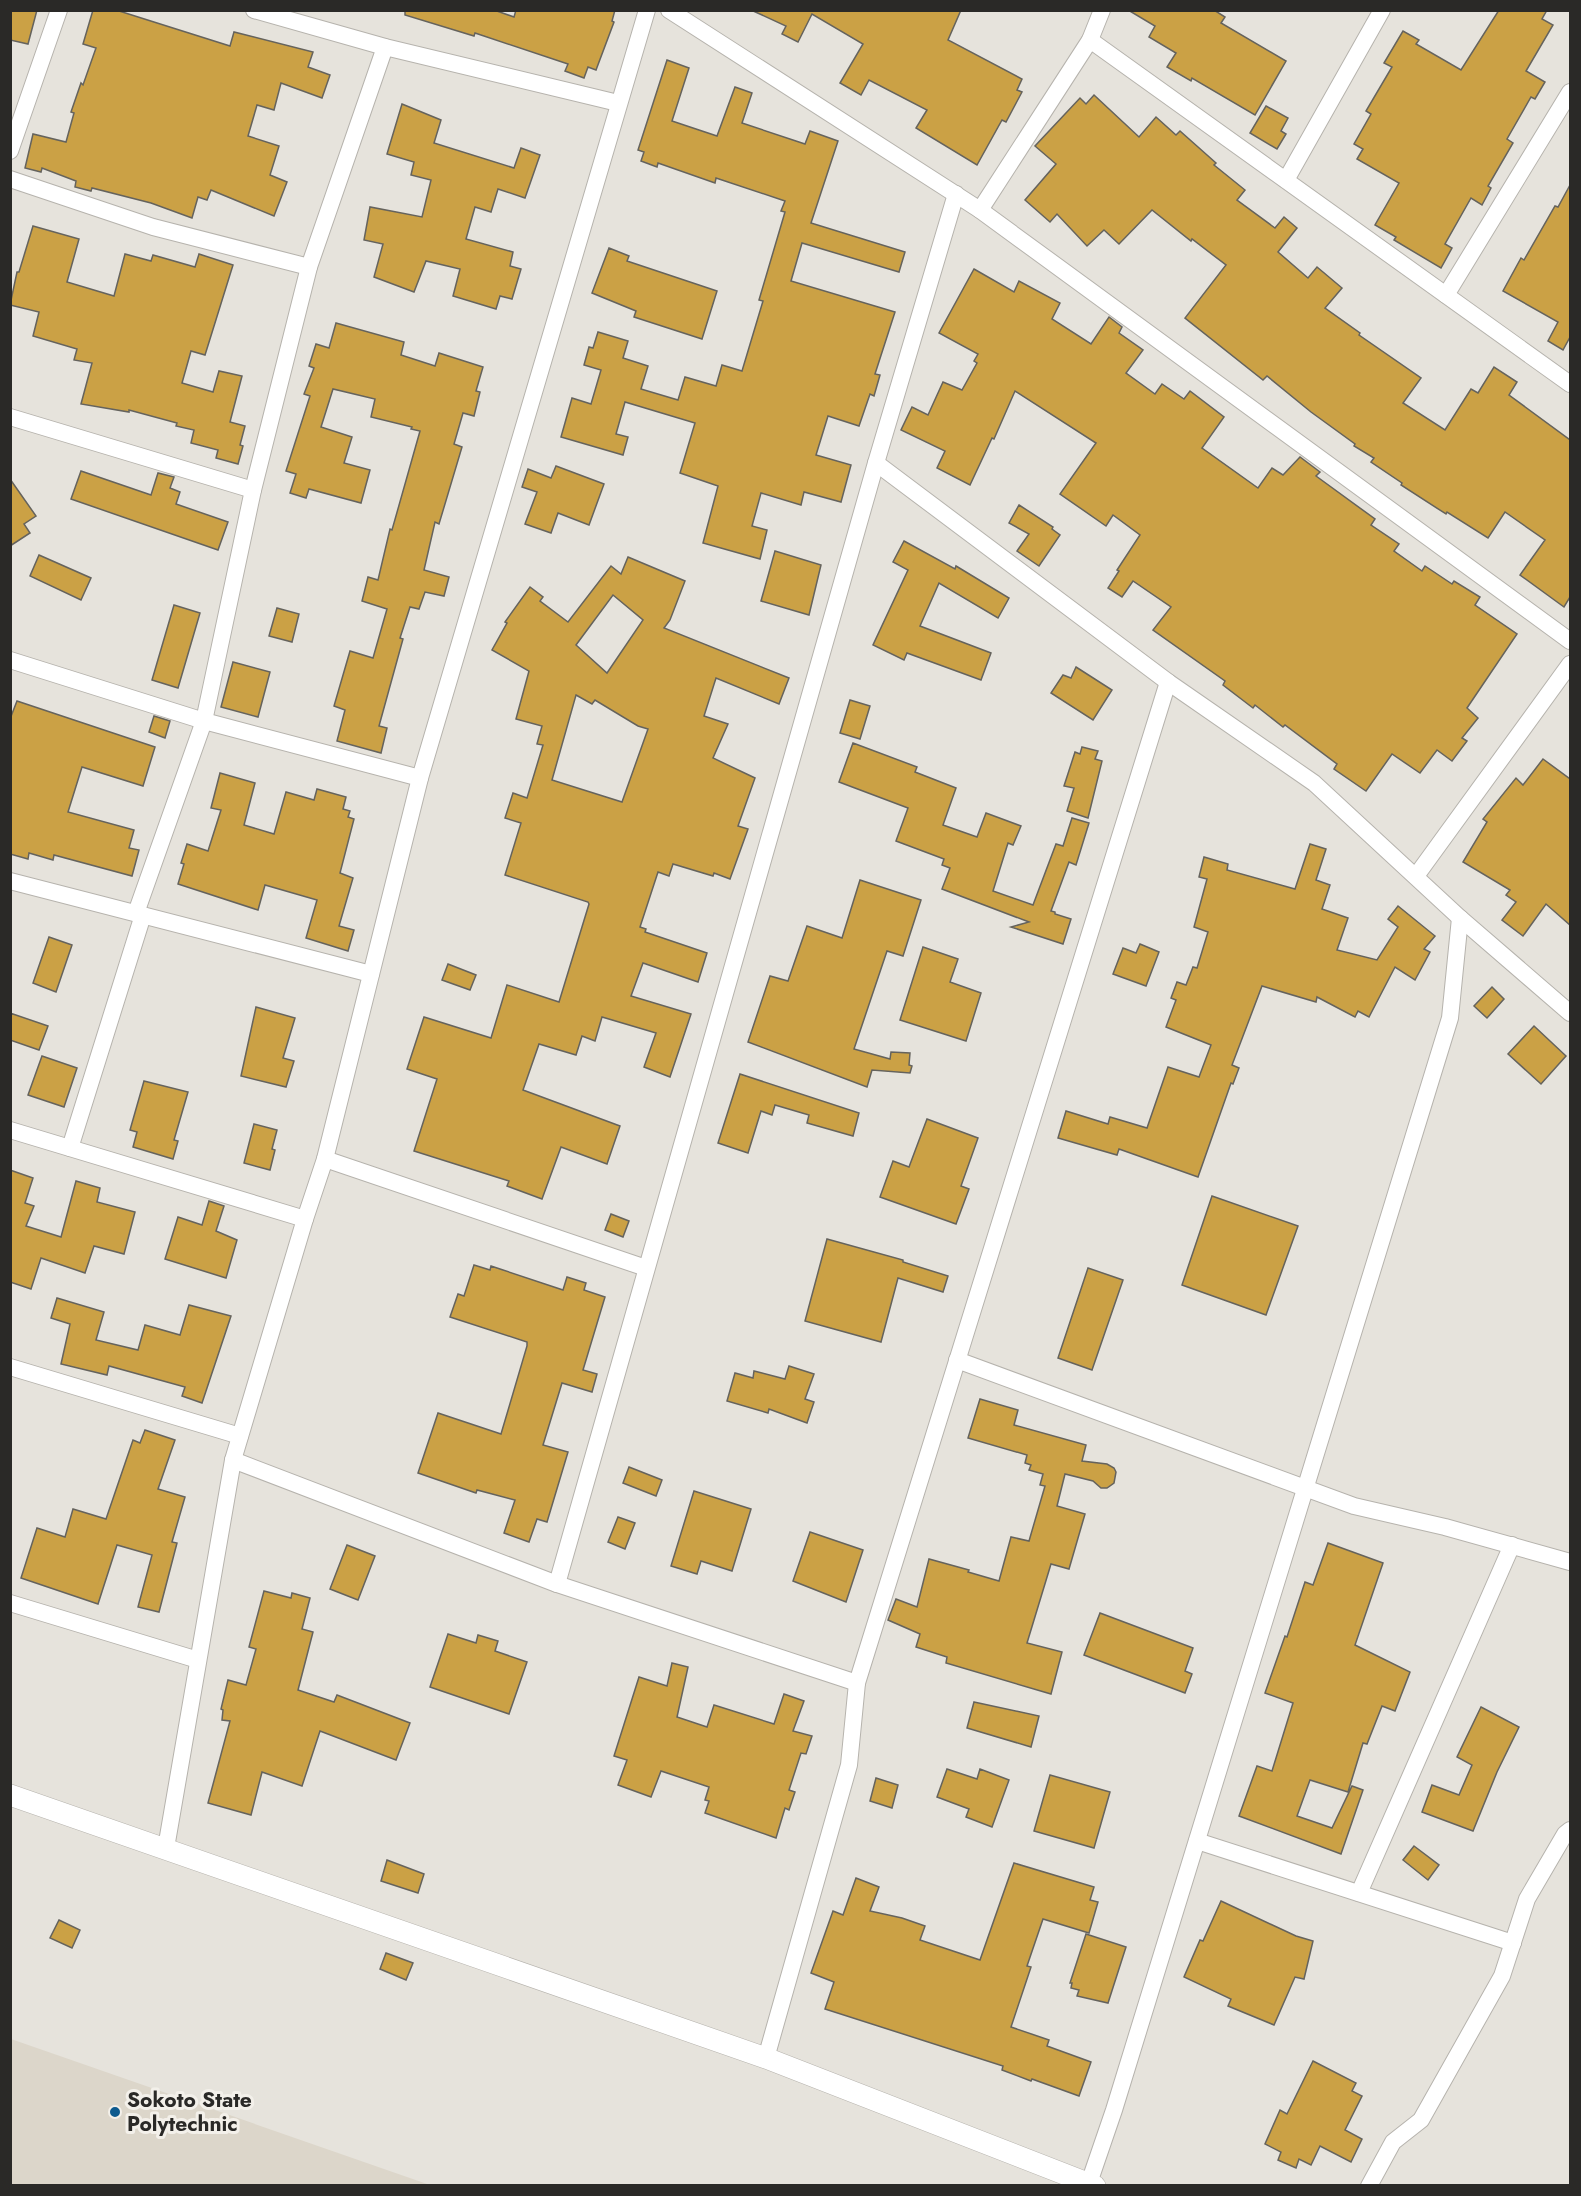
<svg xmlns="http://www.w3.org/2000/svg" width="1581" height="2196" font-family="Jost,sans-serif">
	<rect width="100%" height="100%" fill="#e6e3dc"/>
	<polygon fill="#dcd6ca" points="11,2039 430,2185 11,2185"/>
	<g fill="#cba145" stroke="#65635d" stroke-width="1.5" fill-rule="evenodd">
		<polygon points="10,10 37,10 28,44 10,40"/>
		<polygon points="93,10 116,10 230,46 234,32 313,52 308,67 330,75 322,98 281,83 274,110 257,105 248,136 279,146 270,175 287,182 274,216 211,190 207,200 198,197 192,218 151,203 92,188 91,191 75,187 76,181 42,168 41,172 25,168 33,134 66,142 74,113 71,112 81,83 83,85 96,48 83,44"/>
		<polygon points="405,10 494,10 514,17 516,10 615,10 612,21 614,22 596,70 588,67 584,78 565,71 568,64 475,33 474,36 405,15"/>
		<polygon points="751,10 961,10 948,40 1022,79 1017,90 1022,92 1006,122 1002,120 977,165 916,128 927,110 869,80 861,95 840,83 863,44 812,14 798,42 782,34 786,26"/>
		<polygon points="1128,10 1214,10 1225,17 1221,23 1286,61 1255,115 1192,78 1191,81 1167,67 1176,53 1149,37 1155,26"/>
		<polygon points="1499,10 1547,10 1542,19 1553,25 1526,71 1545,82 1535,99 1531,97 1507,139 1513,143 1488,186 1491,188 1482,205 1471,198 1445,244 1452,248 1441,268 1394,240 1396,237 1375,225 1399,183 1357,159 1363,149 1354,144 1371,114 1366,111 1392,67 1384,63 1403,31 1419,40 1416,44 1461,70"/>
		<polygon points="667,60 689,68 672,121 717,136 735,87 752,93 742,123 805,144 810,131 838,141 811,223 905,252 899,272 802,243 791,281 895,312 875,374 880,375 874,396 870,394 859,426 828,416 816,455 851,465 841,502 804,492 801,505 761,493 752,526 767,530 760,559 703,543 718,486 680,473 695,423 625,402 616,434 628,437 623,455 561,437 572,398 591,404 601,370 584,365 589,347 593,348 598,332 628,341 623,358 648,366 641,389 678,400 685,377 716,386 722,365 742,371 763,301 759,300 785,212 781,211 785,201 716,178 715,183 658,163 657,167 641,161 644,152 638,150"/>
		<polygon points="1094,95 1139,137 1156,117 1176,135 1180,131 1216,163 1214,165 1245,190 1237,200 1275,228 1284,217 1297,228 1278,252 1308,278 1317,267 1342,288 1325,308 1360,333 1359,335 1421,378 1403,403 1445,430 1471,389 1478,393 1494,367 1517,382 1509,395 1570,440 1570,597 1564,607 1520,575 1545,540 1505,512 1488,538 1447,512 1446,514 1401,485 1402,483 1371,462 1374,458 1354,446 1355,444 1311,412 1267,376 1263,380 1185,318 1226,265 1192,239 1191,241 1152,210 1119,244 1104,230 1087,246 1057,214 1050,222 1025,200 1056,164 1035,146 1080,98 1086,104"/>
		<polygon points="402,104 441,120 434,143 514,168 521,148 540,155 525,198 498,189 491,212 475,207 466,239 513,252 510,266 521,269 512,299 500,296 496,309 453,296 460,269 426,261 414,292 374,277 383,244 364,240 370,207 422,217 431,180 411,175 414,162 387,154"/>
		<polygon points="1266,106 1288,118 1281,131 1286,134 1277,149 1250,133"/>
		<polygon points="1570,185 1570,337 1563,350 1548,341 1558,322 1503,291 1521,258 1524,260 1555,206 1558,207"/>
		<polygon points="33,226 79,239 67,282 114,296 125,254 151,261 153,255 195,267 199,254 233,265 205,355 191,351 182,383 213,392 219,371 242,376 230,422 245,426 240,445 243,446 238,464 216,458 218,450 191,443 194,430 176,426 177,423 129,410 129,412 81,404 92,363 74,360 77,349 33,336 39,312 10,305 17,272 19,272"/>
		<polygon points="609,248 629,256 627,261 717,291 702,339 634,317 636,311 592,293"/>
		<polygon points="974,269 1014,292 1019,281 1060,303 1052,319 1091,344 1109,317 1122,327 1119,333 1143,350 1126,373 1155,394 1162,384 1184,399 1190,391 1224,417 1202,448 1258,488 1272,468 1283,475 1300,457 1320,472 1316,476 1375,519 1371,525 1399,544 1394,551 1422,571 1425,566 1452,584 1454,581 1480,597 1475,605 1517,634 1467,708 1478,718 1462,738 1467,741 1452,761 1437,750 1420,773 1392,754 1366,791 1334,769 1337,764 1285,725 1283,727 1255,705 1253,708 1223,685 1225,681 1153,630 1171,607 1133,581 1122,597 1108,588 1119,571 1117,570 1140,535 1113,515 1106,526 1060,494 1096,443 1015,391 994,439 992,438 970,485 937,468 945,451 901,430 912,407 928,415 943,382 962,390 977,363 974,361 978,354 939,333"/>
		<polygon points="336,323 404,342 401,355 435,366 439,353 483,367 476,391 480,392 474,416 463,413 454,444 462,447 439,524 435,522 424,570 449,577 444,596 425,592 419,609 410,607 400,638 403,639 379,726 387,728 381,753 337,741 345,710 334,706 350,651 373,658 387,609 362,601 368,577 378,580 390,529 392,530 420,431 411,429 412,427 371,417 375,399 333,389 321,427 352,437 344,463 370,470 361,503 309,489 306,498 290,493 296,474 286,471 310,396 304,394 314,368 309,366 316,344 329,348"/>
		<polygon points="556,466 604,484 589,525 558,513 551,533 525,524 537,492 522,487 528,469 551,478"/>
		<polygon points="81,471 151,495 158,473 174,477 170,488 180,492 176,504 228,522 218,550 71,499"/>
		<polygon points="10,479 36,516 24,524 30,533 10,546"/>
		<polygon points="1019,505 1053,527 1052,529 1060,535 1039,566 1017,551 1029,534 1009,523"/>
		<polygon points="904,541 955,569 956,566 1009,598 998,618 939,583 920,626 991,653 981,680 907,653 904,660 873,645 908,570 893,562"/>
		<polygon points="775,551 821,565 809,615 761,601"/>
		<polygon points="39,555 91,578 81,600 30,576"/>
		<path d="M628 557 685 581 670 620 664 628 789 678 779 704 716 678 704 716 728 724 713 758 755 778 738 826 748 829 730 879 714 873 713 876 673 864 669 876 658 872 640 927 646 929 645 932 707 953 698 982 643 963 631 996 691 1014 670 1077 644 1067 656 1033 602 1017 595 1041 582 1036 576 1055 539 1044 523 1090 620 1126 607 1164 561 1147 542 1199 507 1186 509 1181 414 1151 437 1079 407 1069 424 1017 491 1038 507 985 559 1002 589 904 588 902 505 875 521 823 505 818 513 793 527 798 543 745 537 744 542 726 516 719 529 671 492 650 507 623 505 622 530 587 543 597 540 601 568 622 611 566 621 574ZM613 595 643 620 607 673 576 645ZM576 695 592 704 595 700 638 726 648 729 622 802 552 780Z"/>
		<polygon points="174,605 200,613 178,688 152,680"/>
		<polygon points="277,608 299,614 292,642 269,636"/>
		<polygon points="233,662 270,672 258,717 221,707"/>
		<polygon points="1076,667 1112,690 1093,720 1051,693 1063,675 1071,678"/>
		<polygon points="850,700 870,706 860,739 840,733"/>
		<polygon points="17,701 155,747 143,786 82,767 68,812 134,830 129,848 139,850 132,876 54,855 53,860 29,853 28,859 10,854 10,719"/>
		<polygon points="154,716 170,721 165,738 149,732"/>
		<polygon points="853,743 917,767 915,772 956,788 943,825 977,837 986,813 1021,826 1013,845 1008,843 993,891 1033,905 1056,844 1063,846 1072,818 1089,823 1076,865 1069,862 1051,911 1055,912 1055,914 1071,919 1063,944 1011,927 1029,922 942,889 950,868 942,865 944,859 896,841 908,808 839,782"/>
		<polygon points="1082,747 1098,751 1095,759 1102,761 1088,818 1067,811 1074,788 1064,786 1075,752 1080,754"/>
		<polygon points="1543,759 1570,779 1570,925 1546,904 1523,936 1502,920 1516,902 1506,895 1510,890 1463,862 1487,822 1483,819 1516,778 1523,785"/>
		<polygon points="220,773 255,783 244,825 274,834 286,792 314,800 317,789 346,797 343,809 350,811 348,817 354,819 340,873 353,878 339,926 354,930 348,951 306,938 317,900 265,885 258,910 178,884 184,864 181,863 187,844 208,851 221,810 211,808"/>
		<polygon points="1310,844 1326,849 1316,880 1330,885 1322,909 1348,918 1337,950 1377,960 1398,927 1388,919 1398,906 1435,936 1424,949 1430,952 1415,980 1395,967 1369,1017 1358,1011 1355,1017 1317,997 1316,1002 1262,986 1232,1065 1239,1068 1233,1084 1231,1083 1198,1177 1119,1149 1117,1155 1058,1138 1066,1111 1108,1124 1110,1117 1147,1128 1168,1067 1199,1077 1211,1045 1166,1027 1176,1000 1171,998 1177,982 1186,985 1193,967 1197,968 1208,932 1194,927 1207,879 1199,877 1204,857 1228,864 1227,870 1295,889"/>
		<polygon points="860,880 921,900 903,956 887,951 854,1049 890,1059 891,1052 910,1053 909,1065 912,1066 910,1073 872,1070 867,1087 748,1042 770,976 788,981 807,926 842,938"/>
		<polygon points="49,937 72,945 56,992 33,983"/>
		<polygon points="1140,944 1159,952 1146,986 1113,974 1123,948 1136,953"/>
		<polygon points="923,947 958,959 950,982 981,993 966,1041 900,1020"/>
		<polygon points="448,964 476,975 470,990 442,980"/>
		<polygon points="1492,987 1504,999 1487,1018 1474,1006"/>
		<polygon points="256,1007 295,1018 283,1058 294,1061 286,1087 241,1076"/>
		<polygon points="10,1013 48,1026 39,1050 10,1040"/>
		<polygon points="1534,1026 1566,1056 1541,1084 1508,1054"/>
		<polygon points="42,1056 77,1068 64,1107 28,1095"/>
		<polygon points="740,1074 859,1113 853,1136 807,1123 809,1115 775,1105 772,1115 761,1111 748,1153 718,1143"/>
		<polygon points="144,1081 188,1092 174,1140 178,1141 173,1159 133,1147 137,1132 130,1130"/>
		<polygon points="927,1119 978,1138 961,1186 969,1189 956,1224 880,1197 893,1161 909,1167"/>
		<polygon points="254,1124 277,1130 272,1149 275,1150 270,1170 244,1163"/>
		<polygon points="10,1170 33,1178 25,1203 34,1206 26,1226 61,1237 76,1181 100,1188 97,1202 135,1212 124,1254 94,1246 85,1273 41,1258 31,1289 10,1282"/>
		<polygon points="1212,1196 1298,1226 1266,1315 1182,1285"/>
		<polygon points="209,1201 224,1206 216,1231 237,1240 226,1278 165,1259 178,1217 202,1225"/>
		<polygon points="611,1214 629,1221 623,1237 605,1230"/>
		<polygon points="827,1239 903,1260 903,1262 948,1276 943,1292 898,1278 881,1342 805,1321"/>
		<polygon points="474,1265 490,1270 491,1266 563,1290 567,1277 586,1283 584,1290 605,1297 583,1370 597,1374 592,1392 562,1383 543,1445 568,1452 547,1522 537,1519 529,1542 504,1533 515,1500 477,1490 476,1493 418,1473 438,1413 501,1434 527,1346 527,1342 450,1317 458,1294 464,1296"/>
		<polygon points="1088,1268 1123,1280 1092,1370 1058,1358"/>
		<polygon points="57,1298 104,1312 96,1340 138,1350 145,1325 180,1335 189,1305 231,1316 202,1403 182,1396 185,1387 109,1366 107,1375 61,1364 70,1324 51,1318"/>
		<polygon points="789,1366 814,1374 805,1399 814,1402 807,1423 769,1409 768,1413 727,1401 735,1373 753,1378 754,1371 785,1379"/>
		<polygon points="980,1399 1018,1410 1014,1425 1086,1445 1082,1461 1107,1464 1114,1468 1116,1472 1114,1483 1107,1488 1101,1488 1093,1481 1065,1474 1057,1506 1085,1514 1069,1569 1051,1564 1027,1643 1062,1652 1051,1694 946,1663 947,1657 916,1647 920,1634 888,1620 896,1599 917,1607 929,1559 969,1570 968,1572 999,1581 1011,1537 1029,1541 1045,1486 1040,1485 1043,1474 1029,1470 1031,1465 1025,1463 1027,1455 968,1438"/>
		<polygon points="145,1430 175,1440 158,1489 185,1497 172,1542 177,1543 159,1612 138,1607 152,1555 117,1545 98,1604 21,1578 37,1528 65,1537 73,1509 106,1519 133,1440 140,1443"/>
		<polygon points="629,1467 662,1480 656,1496 623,1483"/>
		<polygon points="694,1491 751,1509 732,1571 701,1561 697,1574 671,1566"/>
		<polygon points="618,1517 635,1523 625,1549 608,1542"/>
		<polygon points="810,1532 863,1550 846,1602 793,1581"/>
		<polygon points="1328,1543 1383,1563 1355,1645 1410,1672 1395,1711 1382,1706 1367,1744 1363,1743 1348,1792 1310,1780 1297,1816 1332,1828 1352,1786 1363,1790 1341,1854 1239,1816 1257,1766 1272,1771 1293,1703 1265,1693 1285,1636 1287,1637 1305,1582 1313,1585"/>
		<polygon points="347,1545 375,1556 358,1600 330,1589"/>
		<polygon points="264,1591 291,1598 292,1593 310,1598 302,1629 313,1632 298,1690 334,1702 337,1695 410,1723 396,1760 320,1731 302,1786 262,1772 251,1815 208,1803 230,1721 222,1720 223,1710 221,1709 228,1680 246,1685 256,1649 249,1647"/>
		<polygon points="1100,1613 1193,1648 1185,1671 1192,1674 1185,1693 1084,1655"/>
		<polygon points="448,1634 476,1643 478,1635 498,1641 495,1651 527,1662 509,1714 430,1687"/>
		<polygon points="672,1663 688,1667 677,1717 707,1727 714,1705 774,1724 784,1694 804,1701 793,1731 812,1736 806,1754 801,1753 789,1790 795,1792 789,1810 785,1808 776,1838 705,1813 709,1801 705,1800 709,1787 661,1771 651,1797 618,1785 627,1760 614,1756 639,1677 667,1686"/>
		<polygon points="974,1702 1039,1716 1031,1747 967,1728"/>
		<polygon points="1481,1707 1519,1727 1497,1772 1473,1831 1422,1812 1432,1785 1459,1795 1472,1765 1457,1757"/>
		<polygon points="947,1769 977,1779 980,1769 1009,1780 992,1827 966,1817 969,1809 937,1797"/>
		<polygon points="1050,1775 1110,1792 1094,1848 1034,1831"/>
		<polygon points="876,1778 898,1785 892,1808 870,1801"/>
		<polygon points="1414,1846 1439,1865 1428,1880 1403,1860"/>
		<polygon points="387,1860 424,1874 418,1893 381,1881"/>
		<polygon points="1014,1863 1094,1887 1090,1900 1098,1902 1089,1933 1043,1919 1027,1966 1031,1967 1011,2027 1049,2040 1047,2046 1091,2062 1079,2096 1032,2079 1031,2081 1002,2070 1003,2066 825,2009 834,1982 811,1973 833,1911 843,1915 856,1878 879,1887 870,1911 902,1918 925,1926 920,1940 980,1960"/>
		<polygon points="1221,1901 1296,1936 1313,1941 1304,1979 1295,1977 1274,2025 1228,2006 1231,1999 1184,1977 1200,1940 1203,1941"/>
		<polygon points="59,1920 80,1930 72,1948 50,1938"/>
		<polygon points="1086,1934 1126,1947 1108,2003 1077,1996 1079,1990 1071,1988 1072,1983 1070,1983"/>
		<polygon points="386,1953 413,1963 406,1980 380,1969"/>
		<polygon points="1313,2061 1356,2083 1352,2091 1362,2096 1345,2130 1362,2139 1351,2162 1320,2146 1311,2165 1299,2159 1296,2168 1278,2160 1281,2152 1265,2144 1280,2110 1287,2114"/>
	</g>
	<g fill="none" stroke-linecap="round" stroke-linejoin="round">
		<g stroke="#b6b3ad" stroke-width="18">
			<g id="minor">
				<polyline points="254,10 385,47 618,103"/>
				<polyline points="669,10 980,210 1570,641"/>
				<polyline points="1090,40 1570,384"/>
				<polyline points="10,151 59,10"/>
				<polyline points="10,179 153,227 309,267"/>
				<polyline points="1286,180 1382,10"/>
				<polyline points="980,210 1090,40 1102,10"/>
				<polyline points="1446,295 1570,92"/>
				<polyline points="10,417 253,490"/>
				<polyline points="876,463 1168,682 1314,783 1460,918 1570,1013"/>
				<polyline points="10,660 204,721 420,778"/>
				<polyline points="1416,876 1570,664"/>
				<polyline points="10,881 371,974"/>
				<polyline points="136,913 204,721 253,490 309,267 385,47"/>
				<polyline points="10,1130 305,1219"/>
				<polyline points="70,1148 143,915"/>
				<polyline points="325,1159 646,1268"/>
				<polyline points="957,1360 1354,1506 1445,1527 1570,1562"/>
				<polyline points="10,1367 240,1436"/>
				<polyline points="233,1460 557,1584 857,1683"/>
				<polyline points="557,1584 876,463 956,194"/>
				<polyline points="10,1603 198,1660"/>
				<polyline points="1197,1841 1513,1943"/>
				<polyline points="166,1848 233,1460 305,1219 325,1159 420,778 647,10"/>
				<polyline points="1359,1893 1512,1545"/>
				<polyline points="766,2058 849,1765 857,1683 1168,682"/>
				<polyline points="1089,2183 1114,2110 1450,1018 1460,918"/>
				<polyline points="1369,2186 1393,2142 1421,2120 1502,1976 1527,1899 1565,1834 1570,1830"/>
			</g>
		</g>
		<g stroke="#b6b3ad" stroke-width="22">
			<polyline id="tertiary" points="10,1795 766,2058 1095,2186"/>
		</g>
		<use href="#minor" stroke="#fff" stroke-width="16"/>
		<use href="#tertiary" stroke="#fff" stroke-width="21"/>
	</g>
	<circle fill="#0d5a8e" stroke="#f3f0ea" stroke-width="2" cx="115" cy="2112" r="6"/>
	<g text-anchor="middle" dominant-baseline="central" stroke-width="6" stroke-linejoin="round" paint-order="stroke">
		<g font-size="21" font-weight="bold" fill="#2a2927" stroke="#f3f0ea" text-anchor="start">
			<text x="127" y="2100">Sokoto State<tspan x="127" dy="24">Polytechnic</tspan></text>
		</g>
	</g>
	<rect width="1581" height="2196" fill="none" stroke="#2a2927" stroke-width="24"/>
</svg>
